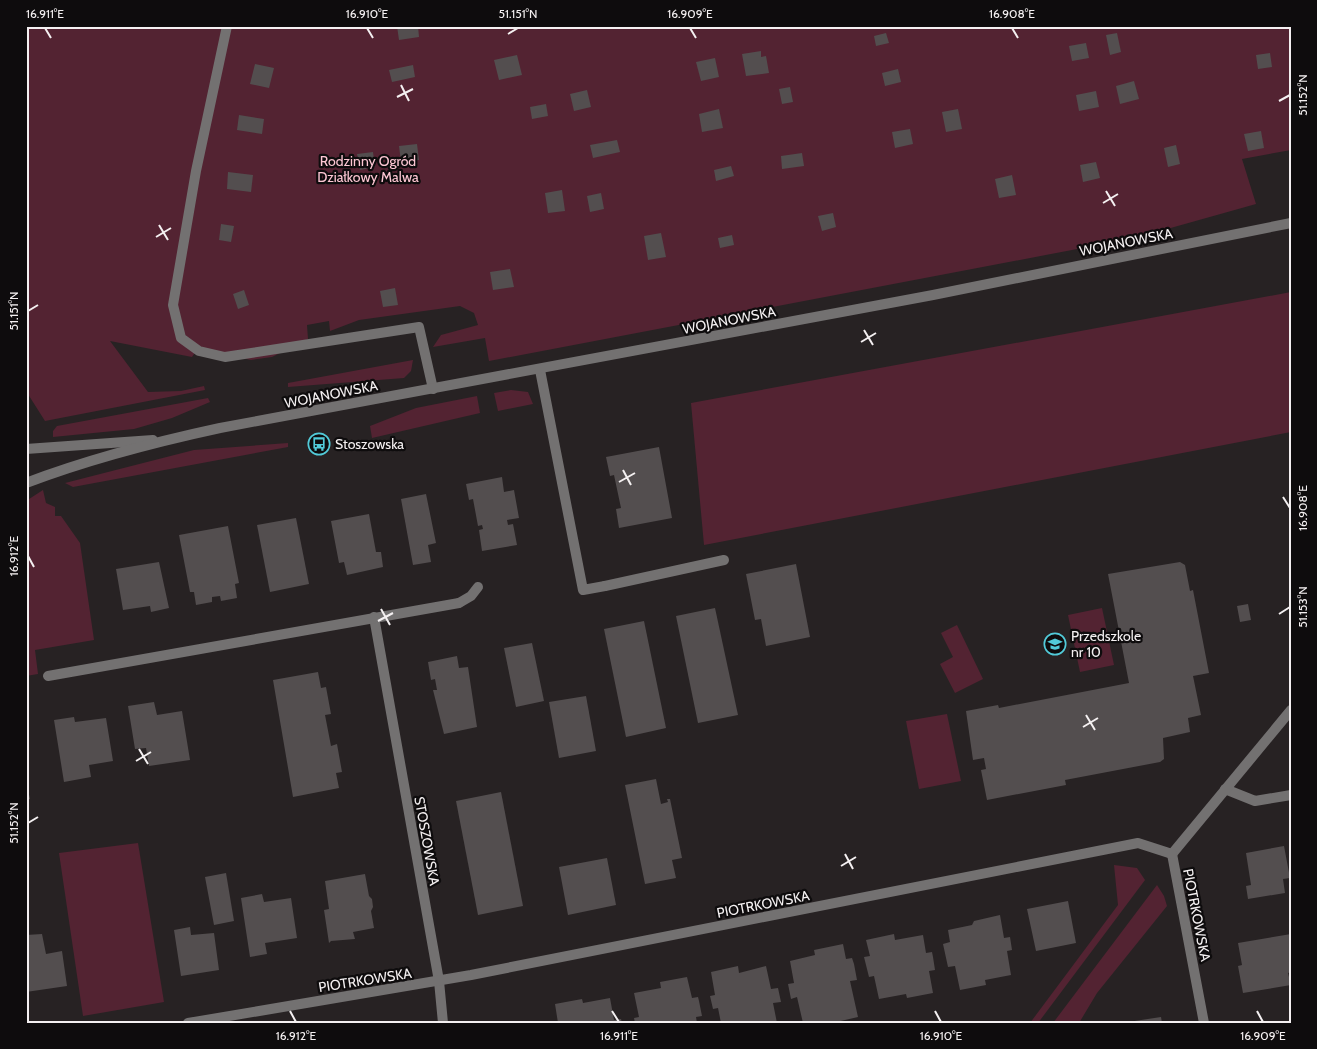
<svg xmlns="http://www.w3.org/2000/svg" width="1317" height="1049" font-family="Cabin,sans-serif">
	<rect width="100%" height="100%" fill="#272223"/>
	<g fill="#532332">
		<polygon points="26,26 1291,26 1291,150 1242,159 1256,204 1135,238 489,361 485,338 433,347 441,335 478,325 474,313 460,306 359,320 330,331 329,321 307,325 308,339 272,357 251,360 198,348 192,357 110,341 148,392 181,391 204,386 205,390 45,421 26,391"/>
		<polygon points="1291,292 1291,432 704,545 691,403"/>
		<polygon points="413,360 411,371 404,378 288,387 288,383"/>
		<polygon points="511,390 528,392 533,404 498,411 494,393"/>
		<polygon points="477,396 480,413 372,438 370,426 416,408"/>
		<polygon points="208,398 210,402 172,418 134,429 53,437 53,431 57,426"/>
		<polygon points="288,443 288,447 73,487 65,483 194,450"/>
		<polygon points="43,490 46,503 55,507 55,516 61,516 80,543 94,640 35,650 38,674 26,676 26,501"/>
		<polygon points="1102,608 1114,665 1080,672 1068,615"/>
		<polygon points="957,625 983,679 955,693 940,664 953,657 941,633"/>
		<polygon points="947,714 961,781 919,789 906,721"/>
		<polygon points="138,843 164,1002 83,1016 59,853"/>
		<polygon points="1114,865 1137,868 1145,880 1038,1023 1030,1023 1118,905"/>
		<polygon points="1157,885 1164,896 1167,906 1097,993 1079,1023 1053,1023"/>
	</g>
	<g fill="#534e4f">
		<polygon points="397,26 418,26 419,37 399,40"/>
		<polygon points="886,33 889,43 876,46 874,36"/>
		<polygon points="1117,33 1121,52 1110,55 1106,35"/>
		<polygon points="1086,43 1089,58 1072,61 1069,46"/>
		<polygon points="761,51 761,57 766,56 769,73 746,76 742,54"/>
		<polygon points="1270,53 1272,67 1258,69 1256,55"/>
		<polygon points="517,55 522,75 499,80 494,60"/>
		<polygon points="715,58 719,77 701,81 696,62"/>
		<polygon points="255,64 274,68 269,88 250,84"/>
		<polygon points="413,65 415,77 392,82 389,70"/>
		<polygon points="898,69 901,82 885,86 882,73"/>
		<polygon points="1134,81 1139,99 1120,104 1116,86"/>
		<polygon points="790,87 793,102 782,104 779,89"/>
		<polygon points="587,90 591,107 574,111 570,94"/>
		<polygon points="1096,91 1099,107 1079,111 1076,95"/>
		<polygon points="546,104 548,116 532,119 530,107"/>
		<polygon points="719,109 723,128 702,132 699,114"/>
		<polygon points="958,109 962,129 946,132 942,112"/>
		<polygon points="239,115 264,119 262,134 237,130"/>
		<polygon points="910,129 913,144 895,148 892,132"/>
		<polygon points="1261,131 1264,148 1248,151 1244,134"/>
		<polygon points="617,140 620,152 593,158 590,145"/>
		<polygon points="417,144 419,160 401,162 399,146"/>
		<polygon points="1176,145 1180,164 1168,167 1164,148"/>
		<polygon points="373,152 375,167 360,170 357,154"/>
		<polygon points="802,153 804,166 782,169 781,156"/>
		<polygon points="1096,162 1100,178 1083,182 1080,165"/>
		<polygon points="731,166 734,176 716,181 714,170"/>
		<polygon points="228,172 253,175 251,192 227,189"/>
		<polygon points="1012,175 1016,195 999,198 995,179"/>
		<polygon points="562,190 565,211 548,213 545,193"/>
		<polygon points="601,193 604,209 590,212 587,196"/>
		<polygon points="833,213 836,227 822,231 818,216"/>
		<polygon points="221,224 234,226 231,242 219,240"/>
		<polygon points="661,233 666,257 648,260 644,236"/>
		<polygon points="732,235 734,245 720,248 718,238"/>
		<polygon points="510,269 514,287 493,290 490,272"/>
		<polygon points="395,288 398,305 383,307 380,291"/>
		<polygon points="244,290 249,305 238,309 233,294"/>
		<polygon points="659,447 672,518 619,528 616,509 621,508 614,475 610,476 606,457"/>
		<polygon points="502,477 504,492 514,490 519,518 507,520 508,525 513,524 517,545 482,551 479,530 483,529 482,525 478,526 473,499 469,500 466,484"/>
		<polygon points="426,494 436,543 428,545 431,562 413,565 401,499"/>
		<polygon points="369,514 376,552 381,552 383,567 347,575 344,562 339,563 331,521"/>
		<polygon points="296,518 309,584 270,592 257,525"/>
		<polygon points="228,526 239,583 235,584 237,598 221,601 220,596 212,597 212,602 196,605 194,592 190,592 179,535"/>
		<polygon points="159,562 169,608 151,612 150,606 123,610 116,569"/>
		<polygon points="1180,562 1185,565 1190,591 1193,590 1209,673 1193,676 1201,715 1188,718 1190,732 1163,738 1164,759 1160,762 1065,780 1066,785 987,800 981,770 986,769 984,758 973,760 966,711 998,705 999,708 1129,683 1108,574"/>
		<polygon points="796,564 810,637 766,646 761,619 755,620 746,574"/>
		<polygon points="1248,604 1251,620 1240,622 1237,606"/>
		<polygon points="715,608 738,715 698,723 676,616"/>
		<polygon points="644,621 666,728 626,737 604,629"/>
		<polygon points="532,643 544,701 516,707 504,648"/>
		<polygon points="457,656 459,668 468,667 477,727 444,734 433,690 437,690 435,679 431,680 428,662"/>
		<polygon points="318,672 321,688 326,687 331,714 325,715 331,746 337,744 342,772 336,773 339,788 293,797 273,680"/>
		<polygon points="586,696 596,751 559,758 549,702"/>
		<polygon points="154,702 157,715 182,711 190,760 149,766 146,748 135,749 128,706"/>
		<polygon points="74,717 75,722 106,718 113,761 89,765 91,777 64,782 54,720"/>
		<polygon points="656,779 661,804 668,802 667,799 670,799 682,858 672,860 676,878 645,884 625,785"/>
		<polygon points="26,782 30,799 26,800"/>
		<polygon points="501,792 523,906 478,915 456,801"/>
		<polygon points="1284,846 1290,878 1283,879 1285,893 1248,899 1246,886 1251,885 1246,853"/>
		<polygon points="607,858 616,905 568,915 559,867"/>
		<polygon points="226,873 234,921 214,925 205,877"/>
		<polygon points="365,874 369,896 372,899 373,907 371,911 374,928 353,932 355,939 331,941 329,943 324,910 329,909 325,881"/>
		<polygon points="262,894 264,902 291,898 297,938 265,943 267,954 250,957 241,898"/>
		<polygon points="1068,901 1076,943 1036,951 1027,909"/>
		<polygon points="1000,915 1004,938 1010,937 1012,950 1007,951 1011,975 985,980 986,985 960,990 955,966 948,967 943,944 950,942 948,930 972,925 974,921"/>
		<polygon points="190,927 191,935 214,933 219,970 181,976 174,930"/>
		<polygon points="42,934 46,954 62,951 67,986 26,992 26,935"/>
		<polygon points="894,934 895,940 923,935 926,953 932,952 933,957 935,970 929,971 933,993 907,998 906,994 879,999 874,976 869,977 864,957 870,956 866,940"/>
		<polygon points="1291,934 1291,972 1288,973 1291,985 1243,993 1238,966 1242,965 1238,943"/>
		<polygon points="843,944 846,959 852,958 854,964 857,980 850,981 858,1017 832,1023 803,1023 797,997 791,999 788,984 794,983 790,961 815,955 814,950"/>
		<polygon points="738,966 739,973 766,966 771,989 778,988 781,1002 773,1003 777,1023 721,1023 718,1008 713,1009 710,996 715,995 711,972"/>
		<polygon points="687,977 692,998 698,997 699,1001 702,1016 696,1017 697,1023 635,1023 634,1018 639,1017 634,993 661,988 660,982"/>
		<polygon points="610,998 614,1020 621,1019 622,1023 558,1023 555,1004 582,999 583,1003"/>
		<polygon points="1161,1017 1162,1023 1128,1023 1128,1022"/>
	</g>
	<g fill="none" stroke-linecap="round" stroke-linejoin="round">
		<g stroke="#737171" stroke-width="10">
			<polyline points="227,26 196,171 173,305 181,338 199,351 225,357 419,327 433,389"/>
			<polyline points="605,586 724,560"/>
			<polyline points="459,603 471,596 478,587"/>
		</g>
		<g stroke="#737171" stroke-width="10">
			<polyline points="540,370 583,590 605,586"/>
			<polyline points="26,449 153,440"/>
			<path d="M26 483C89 459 155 442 220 428L933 295 1291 223"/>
			<polyline points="374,617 439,981 443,1023"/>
			<polyline points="48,676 459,603"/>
			<polyline points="1225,789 1255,801 1291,795"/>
			<polyline points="1172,854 1291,710"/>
			<polyline points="1172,854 1204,1023"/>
			<polyline points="188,1023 471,975 1138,843 1172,854"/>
		</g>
	</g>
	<path fill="none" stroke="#f4f0f1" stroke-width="2" d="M45 28 51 38M367 28 373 38M690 28 696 38M1012 28 1018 38M508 34 518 28M401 85 409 101M397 97 413 89M1279 101 1290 95M1106 191 1115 206M1103 203 1118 194M159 225 168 240M156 237 171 228M28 311 38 305M864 330 873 345M861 342 876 333M623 470 631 485M619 482 635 473M1283 497 1290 508M28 556 34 567M381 609 390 625M1279 614 1290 607M378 621 393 613M1086 715 1095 730M1083 727 1098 718M139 749 148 764M136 761 151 752M28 823 38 817M845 854 853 869M841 866 856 857M290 1011 296 1022M612 1011 619 1022M935 1011 941 1022M1257 1011 1263 1022"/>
	<defs>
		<g id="bus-ring" transform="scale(1.125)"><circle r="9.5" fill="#0e0c0d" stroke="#52cbd9" stroke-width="1.5"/><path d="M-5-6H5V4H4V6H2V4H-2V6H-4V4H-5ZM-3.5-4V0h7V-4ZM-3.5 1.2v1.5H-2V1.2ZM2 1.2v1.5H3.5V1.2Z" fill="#52cbd9"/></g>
		<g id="school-ring" transform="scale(1.125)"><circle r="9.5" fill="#0e0c0d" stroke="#52cbd9" stroke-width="1.5"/><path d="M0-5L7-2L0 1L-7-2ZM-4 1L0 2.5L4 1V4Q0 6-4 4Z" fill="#52cbd9"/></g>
	</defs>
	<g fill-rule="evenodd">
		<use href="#bus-ring" x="319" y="444"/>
		<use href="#school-ring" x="1055" y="644"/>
	</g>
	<g text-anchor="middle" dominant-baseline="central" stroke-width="4.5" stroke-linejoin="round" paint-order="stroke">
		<g font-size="14" fill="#fec7d4" stroke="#0e0c0d">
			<text x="368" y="161">Rodzinny Ogród<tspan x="368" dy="16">Działkowy Malwa</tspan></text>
		</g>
		<g font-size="14" fill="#f4f0f1" stroke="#0e0c0d">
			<text transform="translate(1126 242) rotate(-11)">WOJANOWSKA</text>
			<text transform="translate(729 320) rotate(-11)">WOJANOWSKA</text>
			<text transform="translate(331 394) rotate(-11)">WOJANOWSKA</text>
			<text transform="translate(427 841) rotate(80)">STOSZOWSKA</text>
			<text transform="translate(763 904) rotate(-11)">PIOTRKOWSKA</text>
			<text transform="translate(1197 915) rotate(79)">PIOTRKOWSKA</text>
			<text transform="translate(365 980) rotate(-9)">PIOTRKOWSKA</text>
		</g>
		<g font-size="14" fill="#f4f0f1" stroke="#0e0c0d" text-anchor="start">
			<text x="335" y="444">Stoszowska</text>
			<text x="1071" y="636">Przedszkole<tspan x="1071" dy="16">nr 10</tspan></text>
		</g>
	</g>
	<rect width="1317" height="1049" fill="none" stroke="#0e0c0d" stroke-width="55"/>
	<rect x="28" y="28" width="1262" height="994" fill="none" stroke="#f4f0f1" stroke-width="2"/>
	<g font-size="12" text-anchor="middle" fill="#f4f0f1">
		<text x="45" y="18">16.911°E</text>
		<text x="367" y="18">16.910°E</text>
		<text x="518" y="18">51.151°N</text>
		<text x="690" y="18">16.909°E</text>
		<text x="1012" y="18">16.908°E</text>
		<text transform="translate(1303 95) rotate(-90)" y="4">51.152°N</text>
		<text transform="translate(14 311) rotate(-90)" y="4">51.151°N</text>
		<text transform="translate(1303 508) rotate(-90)" y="4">16.908°E</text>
		<text transform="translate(14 556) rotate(-90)" y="4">16.912°E</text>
		<text transform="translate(1303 607) rotate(-90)" y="4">51.153°N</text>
		<text transform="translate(14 823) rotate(-90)" y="4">51.152°N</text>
		<text x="296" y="1040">16.912°E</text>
		<text x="619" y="1040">16.911°E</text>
		<text x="941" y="1040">16.910°E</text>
		<text x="1263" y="1040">16.909°E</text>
	</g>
</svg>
